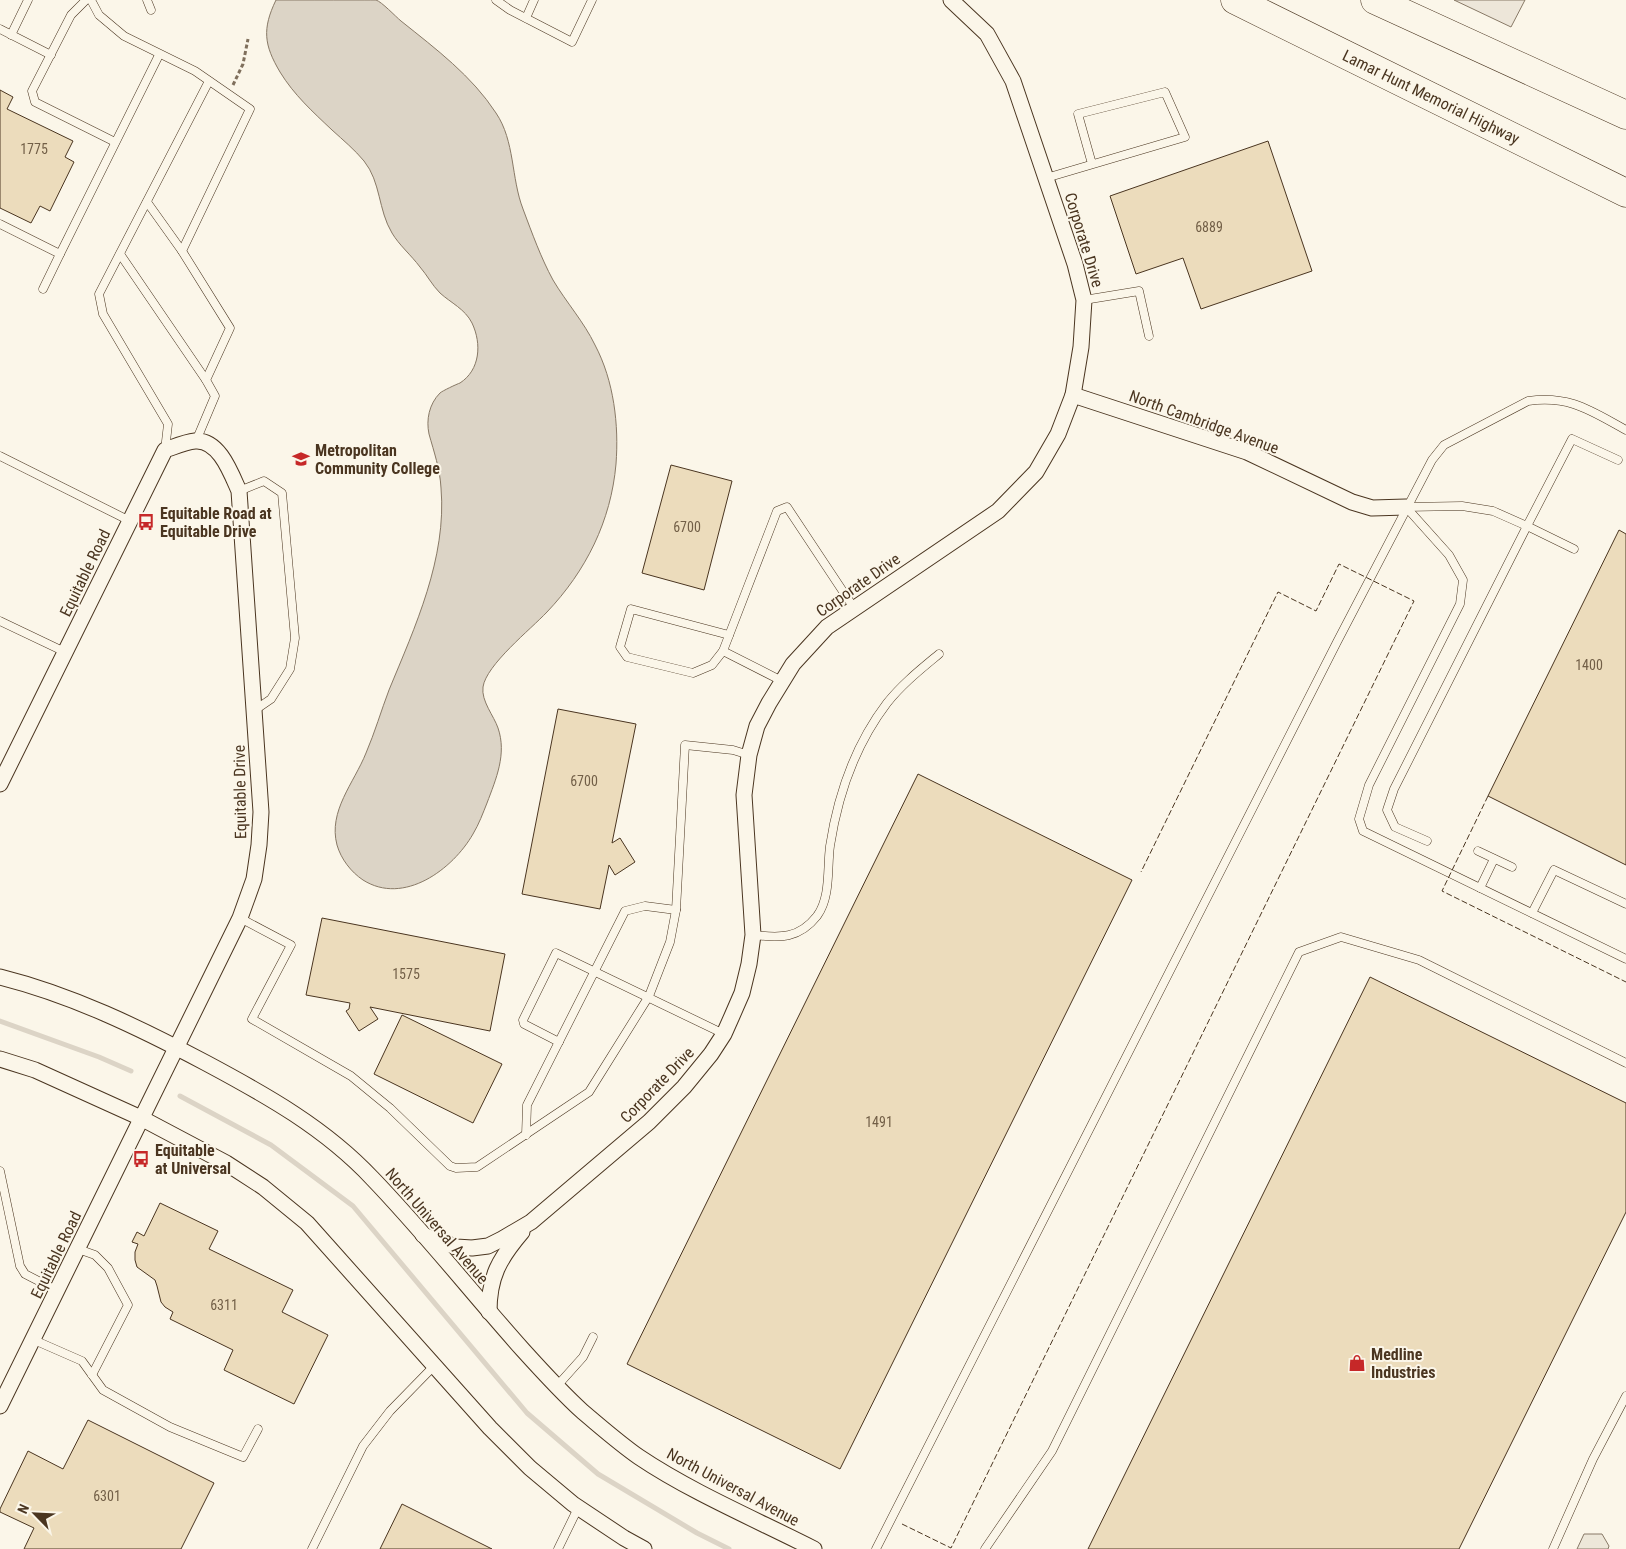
<svg xmlns="http://www.w3.org/2000/svg" width="1626" height="1549" font-family="'Roboto Condensed',sans-serif">
	<rect width="100%" height="100%" fill="#fbf6e9"/>
	<polygon fill="#ede6d9" stroke="#887966" points="1454,0 1525,0 1511,27"/>
	<polygon fill="#ede7d9" stroke="#887966" points="1584,1534 1602,1534 1609,1546 1608,1549 1577,1549"/>
	<path fill="#dcd4c6" stroke="#887966" d="M276 0C301 0 327 0 353 0 361 0 369 0 376 0 382 2 395 16 401 21 436 49 472 76 496 113 515 141 511 178 523 209 532 233 541 258 553 280 566 302 584 322 595 345 614 381 619 425 616 464 611 521 586 571 547 612 531 629 486 665 483 687 481 701 494 716 498 728 507 754 496 779 487 803 483 813 479 824 473 834 453 869 404 906 363 880 351 872 341 859 337 845 328 811 354 783 366 753 375 732 381 711 389 690 415 627 447 558 441 488 440 469 434 452 429 434 426 420 429 404 440 393 442 391 457 384 460 383 480 370 482 344 472 323 465 309 451 303 440 293 432 285 427 275 420 267 411 255 399 245 392 233 378 210 381 182 364 161 355 150 343 140 332 130 313 112 294 95 280 72 264 45 262 29 276 0Z"/>
	<g fill="none" stroke-linecap="round" stroke-linejoin="round">
		<g stroke="#dcd4c6" stroke-width="5">
			<polyline points="0,1021 99,1057 131,1071"/>
			<polyline points="180,1096 271,1145 353,1206 527,1413 598,1474 697,1533 729,1549"/>
		</g>
	</g>
	<g fill="#ecdcbc" stroke="#4a3520">
		<polygon points="0,90 13,97 7,109 73,141 65,157 74,162 50,211 40,206 31,223 0,208"/>
		<polygon points="1268,141 1312,271 1201,309 1183,258 1136,274 1110,196"/>
		<polygon points="671,465 732,481 704,590 642,573"/>
		<polygon points="1619,530 1626,534 1626,865 1488,796"/>
		<polygon points="558,709 636,724 612,843 620,838 635,862 615,875 609,865 600,909 522,894"/>
		<polygon points="918,774 1132,880 840,1469 627,1364"/>
		<polygon points="322,918 505,954 490,1031 370,1007 378,1019 359,1031 346,1011 349,1009 350,1003 306,995"/>
		<polygon points="1370,977 1626,1103 1626,1212 1459,1549 1088,1549"/>
		<polygon points="402,1015 502,1064 473,1123 374,1074"/>
		<polygon points="160,1203 218,1231 209,1249 293,1290 282,1312 328,1335 294,1404 224,1370 233,1350 170,1319 173,1312 165,1307 161,1302 157,1286 155,1280 137,1267 135,1260 135,1252 138,1244 132,1242 137,1232 144,1236"/>
		<polygon points="88,1420 214,1483 181,1549 24,1549 34,1528 0,1512 0,1509 28,1451 63,1469"/>
		<polygon points="402,1504 492,1549 380,1549"/>
	</g>
	<g fill="none" stroke-linecap="round" stroke-linejoin="round">
		<g stroke="#4a3520" stroke-width="9">
			<g id="lane">
				<polyline points="86,0 71,15 32,91 35,102 115,142"/>
				<polyline points="91,0 99,15 124,36 195,71 250,109 182,251 230,328 206,380 215,396 196,441"/>
				<polyline points="147,0 151,10"/>
				<polyline points="496,0 510,10 572,42 592,0"/>
				<polyline points="526,18 534,0"/>
				<polyline points="0,29 51,55"/>
				<polyline points="11,35 28,0"/>
				<polyline points="1046,178 1185,137 1165,92 1078,114 1092,164"/>
				<polyline points="147,202 182,251"/>
				<polyline points="0,224 60,254 43,289"/>
				<polyline points="60,254 159,55"/>
				<polyline points="120,254 206,380"/>
				<polyline points="1084,300 1139,291 1149,336"/>
				<polyline points="165,450 168,424 103,314 99,294 209,81"/>
				<polyline points="0,456 130,521"/>
				<polyline points="239,491 264,481 282,493 295,638 290,669 271,699 255,710"/>
				<polyline points="1406,507 1449,555 1463,580 1460,604 1369,785 1359,819 1363,831 1626,959"/>
				<polyline points="1406,507 1462,506 1493,511 1527,526 1572,439 1618,460"/>
				<polyline points="0,621 65,652"/>
				<polyline points="723,651 712,665 693,673 627,657 620,647 631,609 729,635"/>
				<polyline points="782,681 723,651 777,511 787,507 854,608"/>
				<polyline points="1427,841 1395,827 1387,810 1394,789 1527,526 1574,549"/>
				<polyline points="1478,851 1512,867"/>
				<polyline points="1480,888 1494,859"/>
				<polyline points="1532,913 1554,870 1626,904"/>
				<polyline points="240,918 291,945 252,1019 351,1076 390,1108 450,1166 456,1168 477,1167 589,1092 649,996 670,942 676,910 685,745 733,750 749,755"/>
				<path d="M753 935C780 938 799 939 817 916 831 897 827 868 830 846 838 794 855 745 887 703 902 684 921 669 939 654"/>
				<polyline points="559,1042 524,1024 523,1020 556,953 724,1034"/>
				<polyline points="526,1135 527,1105 625,911 645,906 676,910"/>
				<polyline points="0,1171 20,1266 25,1274 58,1291"/>
				<polyline points="78,1249 95,1255 108,1268 128,1305 92,1375"/>
				<polyline points="34,1340 82,1361 103,1390 170,1427 243,1457 258,1429"/>
				<polyline points="557,1386 583,1357 593,1337"/>
				<polyline points="312,1549 363,1446 390,1411 435,1365"/>
				<polyline points="558,1549 578,1508"/>
				<path d="M876 1549 1337 642 1432 460 1444 445 1528 401C1570 395 1591 411 1626 430"/>
				<polyline points="985,1549 1052,1451 1299,952 1341,937 1419,960 1626,1063"/>
				<polyline points="1553,1549 1593,1459 1626,1396"/>
			</g>
		</g>
		<g stroke="#4a3520" stroke-width="17">
			<g id="street">
				<polyline points="1073,395 1247,452 1352,502 1372,508 1406,507"/>
				<path d="M0 784 165 450C174 447 185 442 195 441 219 439 231 473 239 491L261 812 259 845 254 879 240 918 0 1406"/>
				<path d="M0 977C72 995 140 1028 206 1063 266 1095 325 1128 372 1178 425 1233 472 1293 523 1350 542 1371 562 1393 583 1412 601 1427 619 1443 639 1457 691 1492 757 1520 814 1549"/>
				<polyline points="0,1059 35,1070 141,1118 226,1163 263,1187 307,1223 490,1428 530,1468 573,1504 624,1538 644,1549"/>
				<polyline points="423,1235 456,1247 472,1248 488,1246 502,1239 531,1222 649,1122 684,1087 711,1054 724,1034 732,1016 742,993 749,964 753,935 744,795 749,755 757,726 769,703 793,664 827,627 998,511 1036,472 1058,434 1073,395 1081,347 1084,300 1075,264 1013,81 987,34 951,0"/>
				<path d="M489 1312C489 1277 499 1259 522 1232"/>
			</g>
		</g>
		<g stroke="#4a3520" stroke-width="29">
			<g id="highway">
				<polyline points="1235,0 1626,193"/>
				<polyline points="1375,0 1626,115"/>
			</g>
		</g>
		<polyline stroke="#7f6f5c" stroke-width="3" stroke-dasharray="4 2.5" stroke-linecap="butt" points="233,85 243,64 248,39"/>
		<use href="#lane" stroke="#fbf6e9" stroke-width="8"/>
		<use href="#street" stroke="#fbf6e9" stroke-width="15"/>
		<use href="#highway" stroke="#fbf6e9" stroke-width="28"/>
		<g stroke="#4a3520" stroke-width="1" stroke-dasharray="6 2.5" stroke-linecap="butt">
			<polyline points="1488,796 1442,891 1626,982"/>
			<polyline points="902,1524 951,1548 1414,601 1339,564 1316,611 1278,592 1141,872"/>
		</g>
	</g>
	<defs>
		<g id="university-bare" transform="scale(1.35)"><path d="M0-5L7-2L0 1L-7-2ZM-4 1L0 2.5L4 1V4Q0 6-4 4Z" fill="#c62828" stroke="#fbf6e9" stroke-width="2.5" paint-order="stroke"/></g>
		<g id="bus-bare" transform="scale(1.35)"><path d="M-5-6H5V4H4V6H2V4H-2V6H-4V4H-5ZM-3.5-4V0h7V-4ZM-3.5 1.2v1.5H-2V1.2ZM2 1.2v1.5H3.5V1.2Z" fill="#c62828" stroke="#fbf6e9" stroke-width="2.5" paint-order="stroke"/></g>
		<g id="shop-bare" transform="scale(1.35)"><path d="M-5-2.5h2.3a2.7 3.5 0 0 1 5.4 0H5L5.5 6h-11ZM-1.5-2.5h3a1.5 2.3 0 0 0-3 0Z" fill="#c62828" stroke="#fbf6e9" stroke-width="2.5" paint-order="stroke"/></g>
	</defs>
	<g fill-rule="evenodd">
		<use href="#university-bare" x="301" y="459"/>
		<use href="#bus-bare" x="146" y="522"/>
		<use href="#bus-bare" x="141" y="1159"/>
		<use href="#shop-bare" x="1357" y="1363"/>
	</g>
	<g text-anchor="middle" dominant-baseline="central" stroke-width="4" stroke-linejoin="round" paint-order="stroke">
		<g font-size="14" fill="#725f47">
			<text x="34" y="149">1775</text>
			<text x="1209" y="227">6889</text>
			<text x="687" y="527">6700</text>
			<text x="1589" y="665">1400</text>
			<text x="584" y="781">6700</text>
			<text x="406" y="974">1575</text>
			<text x="879" y="1122">1491</text>
			<text x="224" y="1305">6311</text>
			<text x="107" y="1496">6301</text>
		</g>
		<g font-size="16" fill="#4a3520" stroke="#fbf6e9">
			<text transform="translate(1431 97) rotate(26)">Lamar Hunt Memorial Highway</text>
			<text transform="translate(1084 240) rotate(73)">Corporate Drive</text>
			<text transform="translate(1204 422) rotate(20)">North Cambridge Avenue</text>
			<text transform="translate(85 573) rotate(-64)">Equitable Road</text>
			<text transform="translate(858 585) rotate(-35)">Corporate Drive</text>
			<text transform="translate(240 792) rotate(-91)">Equitable Drive</text>
			<text transform="translate(657 1085) rotate(-46)">Corporate Drive</text>
			<text transform="translate(437 1226) rotate(49)">North Universal Avenue</text>
			<text transform="translate(56 1255) rotate(-64)">Equitable Road</text>
			<text transform="translate(733 1487) rotate(28)">North Universal Avenue</text>
		</g>
		<g font-size="16" font-weight="bold" fill="#4a3520" stroke="#fbf6e9" text-anchor="start">
			<text x="315" y="450">Metropolitan<tspan x="315" dy="18">Community College</tspan></text>
			<text x="160" y="513">Equitable Road at<tspan x="160" dy="18">Equitable Drive</tspan></text>
			<text x="155" y="1150">Equitable<tspan x="155" dy="18">at Universal</tspan></text>
			<text x="1371" y="1354">Medline<tspan x="1371" dy="18">Industries</tspan></text>
		</g>
	</g>
	<g transform="translate(35 1514) rotate(294)" stroke="#fbf6e9" stroke-width="4" paint-order="stroke">
	<path d="M0-4L9 19L0 12L-9 19Z" fill="#4a3520"/>
	<text y="-8" font-size="14" font-weight="bold" text-anchor="middle" fill="#4a3520">N</text>
	</g>
</svg>
